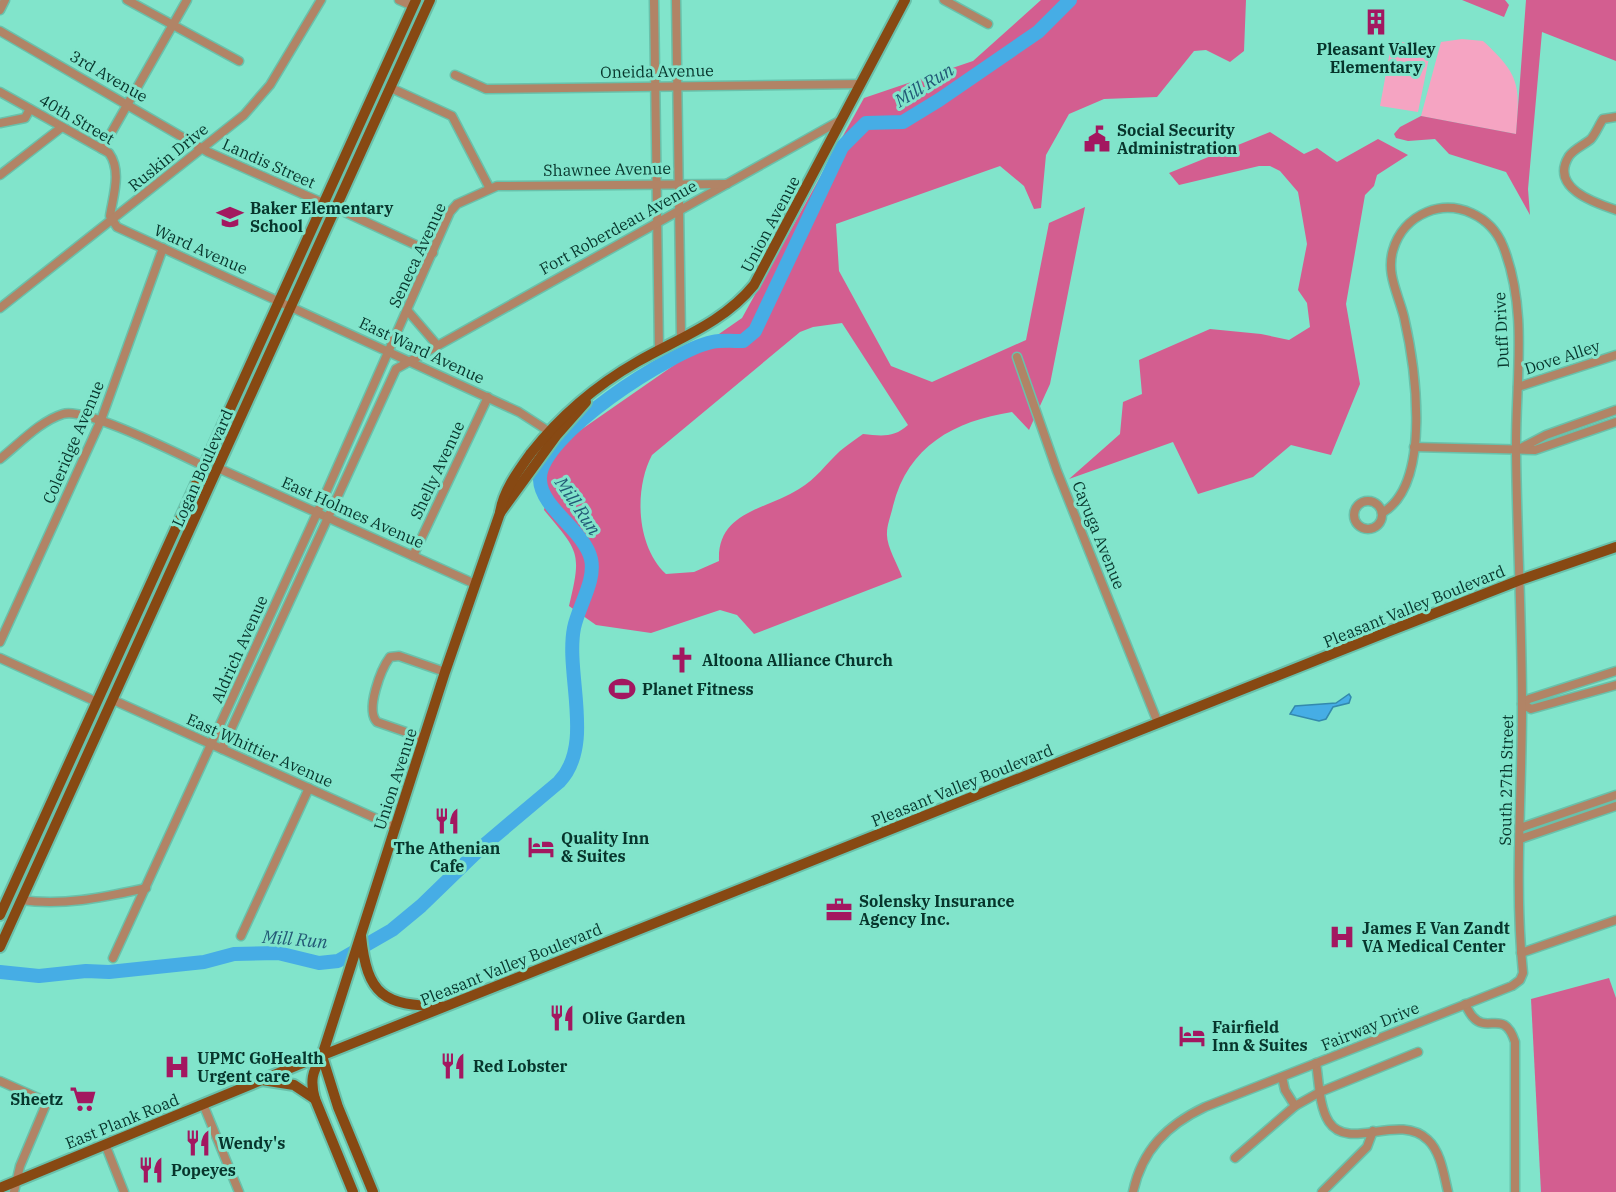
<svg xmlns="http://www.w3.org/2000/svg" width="1616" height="1192" font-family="'IBM Plex Serif',serif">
	<rect width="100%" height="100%" fill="#81e4cb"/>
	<g fill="#f5a4c2">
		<path d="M1462 39 1483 41C1520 75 1520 85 1516 134L1421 116 1441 42Z"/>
		<polygon points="1392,40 1431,48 1418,112 1380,106"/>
	</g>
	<g fill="#d35e90" fill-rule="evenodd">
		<path d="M1041 0H1246L1244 51 1230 62 1206 50 1194 51 1157 97 1104 99 1069 114 1046 155 1041 208 1034 209 1024 186 1000 166 836 224 839 271 891 366 932 382 1026 340 1049 223 1085 207 1050 384 1029 430 1012 412C954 421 908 446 893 506 891 515 887 525 887 533 886 546 898 565 902 577L754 634 737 615 720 610 651 633 596 625 569 606C582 552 579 552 544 510L548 491 544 473 559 445 742 318 864 98 973 61ZM842 323 908 425C894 438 881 436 863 434 855 440 847 445 840 451 826 464 816 479 799 489 766 510 717 511 719 561L694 572 666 574C636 546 634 489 652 455L800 332 813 327Z"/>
		<polygon points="1462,0 1505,0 1509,5 1504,17"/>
		<polygon points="1526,0 1616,0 1616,61 1542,32 1528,189 1530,215 1506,172 1449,154 1435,139 1408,141 1396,138 1394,134 1400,127 1421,116 1516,134"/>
		<polygon points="1270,132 1304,154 1317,148 1337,162 1378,139 1408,155 1377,175 1374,186 1365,195 1346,304 1360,384 1331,455 1291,445 1253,477 1198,494 1173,442 1069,479 1120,434 1123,402 1142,394 1139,360 1210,329 1261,334 1289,340 1310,327 1307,303 1298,290 1307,244 1298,192 1280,171 1270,166 1259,166 1179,185 1169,173"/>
		<polygon points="1609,978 1616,998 1616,1192 1541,1192 1531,999"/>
	</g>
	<polygon fill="#46ade5" stroke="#3389ae" stroke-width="1.5" points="1349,694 1351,697 1349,703 1333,707 1326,719 1319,721 1290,714 1295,706 1336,703"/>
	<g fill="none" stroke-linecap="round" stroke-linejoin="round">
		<path stroke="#46ade5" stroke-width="14" d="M0 972 39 976 86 971 109 972 204 962 234 954 278 953 319 963 338 961 392 930 421 906 483 846 559 782C595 745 565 674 574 628 578 607 596 581 591 559 584 530 541 508 540 480 537 436 673 350 712 342 722 340 733 341 743 341L755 331 842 147 866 123 903 122 939 100 1038 32 1070 0"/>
		<g stroke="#69c1ab" stroke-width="11">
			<g id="minor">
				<polyline points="127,0 239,61"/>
				<polyline points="399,0 413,6"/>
				<polyline points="654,0 659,351"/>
				<polyline points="676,0 681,339"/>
				<polyline points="944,0 988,24"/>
				<polyline points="0,10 5,0"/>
				<polyline points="0,31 208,152 323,203"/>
				<polyline points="455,75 486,89 861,84"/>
				<polyline points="391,88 452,116 489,187"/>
				<path d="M0 92 109 153C122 171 113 196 110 216L117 227 519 412 553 434"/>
				<path d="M1616 117 1603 119C1599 125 1596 133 1591 139 1584 145 1574 149 1569 156 1549 188 1595 203 1616 210"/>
				<polyline points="0,123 25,118 30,109"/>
				<polyline points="102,149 187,0"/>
				<polyline points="0,175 62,127"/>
				<polyline points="336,208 433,253"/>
				<polyline points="0,308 244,115 270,85 321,0"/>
				<polyline points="407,310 437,345"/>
				<polyline points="1017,357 1057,471 1158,723"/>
				<polyline points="1518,387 1616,355"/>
				<polyline points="1414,447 1535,450 1616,422"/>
				<polyline points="1519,449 1546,435 1616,410"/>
				<path d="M0 459C19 444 40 421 63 414 86 407 178 454 204 466"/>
				<polyline points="218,468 475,584"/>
				<circle cx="1368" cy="515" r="14"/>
				<polyline points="413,556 488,397"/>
				<polyline points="0,642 101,420 163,248"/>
				<polyline points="0,658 97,702"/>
				<polyline points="1616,671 1529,699 1522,704 1531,709 1616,685"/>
				<polyline points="113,700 395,827"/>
				<path d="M423 738 377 722C365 710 381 669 390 657L399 656 445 672"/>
				<polyline points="222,749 396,369 841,120"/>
				<polyline points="1520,828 1616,795"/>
				<polyline points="1520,839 1616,806"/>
				<path d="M21 900C65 906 104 897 146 888"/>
				<polyline points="241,936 309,788"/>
				<polyline points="1521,953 1616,920"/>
				<polyline points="113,958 317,513 450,212 457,204 497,186 727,184"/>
				<path d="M1465 1004C1467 1008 1470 1014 1473 1017 1488 1034 1504 1008 1515 1042V1192"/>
				<path d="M1316 1063C1319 1081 1319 1107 1329 1122 1349 1152 1399 1112 1428 1140 1441 1152 1444 1176 1448 1192"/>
				<polyline points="1282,1077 1285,1090 1295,1106"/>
				<polyline points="0,1081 47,1102 20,1166 14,1192"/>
				<polyline points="203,1104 239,1192"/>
				<polyline points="105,1144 124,1192"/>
				<polyline points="1235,1158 1295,1106 1320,1092 1418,1052"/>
				<path d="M1133 1192C1142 1150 1167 1125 1205 1107L1512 986 1520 980 1523 973C1514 885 1522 795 1522 707 1522 622 1517 537 1516 452 1515 383 1529 311 1503 246 1491 216 1457 200 1427 212 1410 219 1398 233 1393 250 1386 274 1398 293 1404 317 1415 365 1433 484 1382 513"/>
				<polyline points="1322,1192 1367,1147 1373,1131"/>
			</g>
		</g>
		<g stroke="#69c1ab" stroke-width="14">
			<g id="major">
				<polyline points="500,513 556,436 586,402"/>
				<polyline points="0,915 416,0"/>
				<path d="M361 936C367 995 384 1006 441 1006"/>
				<polyline points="0,947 430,0"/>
				<polyline points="322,1056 338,1107 373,1192"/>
				<polyline points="262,1080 294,1085 315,1099"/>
				<polyline points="0,1188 298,1065 1392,630 1520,580 1616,547"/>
				<path d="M353 1192 315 1099C310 1081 312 1072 322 1056L445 672 500 513C503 491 518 471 531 453 561 415 595 386 637 362 679 338 723 323 754 285L905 0"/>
			</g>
		</g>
		<use href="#minor" stroke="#b18466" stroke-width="8"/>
		<use href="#major" stroke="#874913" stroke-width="10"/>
	</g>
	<defs>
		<g id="building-bare" transform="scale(2.07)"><path d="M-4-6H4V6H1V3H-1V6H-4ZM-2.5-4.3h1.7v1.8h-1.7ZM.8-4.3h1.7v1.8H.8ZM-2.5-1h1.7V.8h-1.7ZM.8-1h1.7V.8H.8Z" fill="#a31760" stroke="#81e4cb" stroke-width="2.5" paint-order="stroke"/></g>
		<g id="civic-bare" transform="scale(2.07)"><path d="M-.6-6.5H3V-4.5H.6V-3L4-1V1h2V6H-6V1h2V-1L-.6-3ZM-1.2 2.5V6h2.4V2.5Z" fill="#a31760" stroke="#81e4cb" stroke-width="2.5" paint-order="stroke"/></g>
		<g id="school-bare" transform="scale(2.07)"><path d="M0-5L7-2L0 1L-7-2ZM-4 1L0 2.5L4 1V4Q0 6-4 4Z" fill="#a31760" stroke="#81e4cb" stroke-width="2.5" paint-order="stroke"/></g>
		<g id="church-bare" transform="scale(2.07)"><path d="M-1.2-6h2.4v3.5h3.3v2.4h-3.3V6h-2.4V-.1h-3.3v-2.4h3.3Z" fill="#a31760" stroke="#81e4cb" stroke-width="2.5" paint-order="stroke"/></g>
		<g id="stadium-bare" transform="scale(2.07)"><path d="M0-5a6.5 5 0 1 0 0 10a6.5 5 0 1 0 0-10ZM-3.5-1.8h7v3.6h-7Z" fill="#a31760" stroke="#81e4cb" stroke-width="2.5" paint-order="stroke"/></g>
		<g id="restaurant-bare" transform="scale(2.07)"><path d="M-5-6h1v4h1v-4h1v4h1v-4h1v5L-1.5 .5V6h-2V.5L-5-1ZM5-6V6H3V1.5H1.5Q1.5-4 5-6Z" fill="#a31760" stroke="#81e4cb" stroke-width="2.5" paint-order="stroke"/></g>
		<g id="hotel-bare" transform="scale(2.07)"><path d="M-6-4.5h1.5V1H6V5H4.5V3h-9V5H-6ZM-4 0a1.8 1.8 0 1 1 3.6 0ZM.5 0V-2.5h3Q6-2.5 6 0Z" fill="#a31760" stroke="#81e4cb" stroke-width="2.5" paint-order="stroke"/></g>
		<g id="office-bare" transform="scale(2.07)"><path d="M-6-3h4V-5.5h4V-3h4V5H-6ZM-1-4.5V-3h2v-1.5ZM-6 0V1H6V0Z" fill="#a31760" stroke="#81e4cb" stroke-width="2.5" paint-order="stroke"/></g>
		<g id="hospital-bare" transform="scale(2.07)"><path d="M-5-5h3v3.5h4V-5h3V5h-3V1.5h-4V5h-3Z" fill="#a31760" stroke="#81e4cb" stroke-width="2.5" paint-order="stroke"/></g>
		<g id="supermarket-bare" transform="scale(2.07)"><path d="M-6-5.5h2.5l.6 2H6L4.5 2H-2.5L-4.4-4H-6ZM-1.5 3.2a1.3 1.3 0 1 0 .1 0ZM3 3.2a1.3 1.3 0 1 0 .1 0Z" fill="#a31760" stroke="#81e4cb" stroke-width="2.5" paint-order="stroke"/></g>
	</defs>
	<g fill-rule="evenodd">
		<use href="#building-bare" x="1376" y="22"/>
		<use href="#civic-bare" x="1097" y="139"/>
		<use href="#school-bare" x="230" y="217"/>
		<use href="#church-bare" x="682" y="660"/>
		<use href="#stadium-bare" x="622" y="689"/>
		<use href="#restaurant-bare" x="447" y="821"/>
		<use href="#hotel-bare" x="541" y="847"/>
		<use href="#office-bare" x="839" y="910"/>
		<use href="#hospital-bare" x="1342" y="937"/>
		<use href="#restaurant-bare" x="562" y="1018"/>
		<use href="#hotel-bare" x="1192" y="1036"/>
		<use href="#restaurant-bare" x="453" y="1066"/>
		<use href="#hospital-bare" x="177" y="1067"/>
		<use href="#supermarket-bare" x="83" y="1099"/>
		<use href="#restaurant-bare" x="198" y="1143"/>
		<use href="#restaurant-bare" x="151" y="1170"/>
	</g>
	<g text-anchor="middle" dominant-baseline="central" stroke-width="6" stroke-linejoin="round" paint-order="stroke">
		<g font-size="16" font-weight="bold" fill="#07352c" stroke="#81e4cb" text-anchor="start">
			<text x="1376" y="49" text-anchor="middle">Pleasant Valley<tspan x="1376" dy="18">Elementary</tspan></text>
			<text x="1117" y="130">Social Security<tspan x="1117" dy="18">Administration</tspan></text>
			<text x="250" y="208">Baker Elementary<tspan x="250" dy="18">School</tspan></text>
			<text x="702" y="660">Altoona Alliance Church</text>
			<text x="642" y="689">Planet Fitness</text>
			<text x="561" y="838">Quality Inn<tspan x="561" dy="18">&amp; Suites</tspan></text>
			<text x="447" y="848" text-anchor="middle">The Athenian<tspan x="447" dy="18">Cafe</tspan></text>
			<text x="859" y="901">Solensky Insurance<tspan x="859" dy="18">Agency Inc.</tspan></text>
			<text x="1362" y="928">James E Van Zandt<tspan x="1362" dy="18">VA Medical Center</tspan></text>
			<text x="582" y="1018">Olive Garden</text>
			<text x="1212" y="1027">Fairfield<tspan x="1212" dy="18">Inn &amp; Suites</tspan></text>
			<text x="197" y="1058">UPMC GoHealth<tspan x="197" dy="18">Urgent care</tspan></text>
			<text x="473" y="1066">Red Lobster</text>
			<text x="63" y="1099" text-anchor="end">Sheetz</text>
			<text x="218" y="1143">Wendy's</text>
			<text x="171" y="1170">Popeyes</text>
		</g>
		<g font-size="16" fill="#07352c" stroke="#81e4cb">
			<text transform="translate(657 71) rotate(-1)">Oneida Avenue</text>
			<text transform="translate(109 76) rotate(30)">3rd Avenue</text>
			<text transform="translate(77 119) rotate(30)">40th Street</text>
			<text transform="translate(168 157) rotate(-39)">Ruskin Drive</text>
			<text transform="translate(269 163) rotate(24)">Landis Street</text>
			<text transform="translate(607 169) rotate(-1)">Shawnee Avenue</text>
			<text transform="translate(770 224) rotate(-62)">Union Avenue</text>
			<text transform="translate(618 227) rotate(-29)">Fort Roberdeau Avenue</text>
			<text transform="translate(201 249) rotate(24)">Ward Avenue</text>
			<text transform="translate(417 255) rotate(-65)">Seneca Avenue</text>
			<text transform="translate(1501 330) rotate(-93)">Duff Drive</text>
			<text transform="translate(422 350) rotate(25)">East Ward Avenue</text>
			<text transform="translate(1562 357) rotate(-18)">Dove Alley</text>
			<text transform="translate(73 442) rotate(-67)">Coleridge Avenue</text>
			<text transform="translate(202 468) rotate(-66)">Logan Boulevard</text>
			<text transform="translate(437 470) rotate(-65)">Shelly Avenue</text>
			<text transform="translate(353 512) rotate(24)">East Holmes Avenue</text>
			<text transform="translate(1099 535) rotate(68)">Cayuga Avenue</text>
			<text transform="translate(1414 606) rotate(-22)">Pleasant Valley Boulevard</text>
			<text transform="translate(239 649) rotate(-66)">Aldrich Avenue</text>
			<text transform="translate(260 750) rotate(24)">East Whittier Avenue</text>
			<text transform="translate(395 779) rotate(-72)">Union Avenue</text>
			<text transform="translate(1506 780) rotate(-89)">South 27th Street</text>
			<text transform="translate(962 785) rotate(-22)">Pleasant Valley Boulevard</text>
			<text transform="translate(511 964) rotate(-22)">Pleasant Valley Boulevard</text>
			<text transform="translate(1370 1026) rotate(-22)">Fairway Drive</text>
			<text transform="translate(122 1121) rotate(-22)">East Plank Road</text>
		</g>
		<g font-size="18" font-style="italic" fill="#235976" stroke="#81e4cb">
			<text transform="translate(924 85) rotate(-32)">Mill Run</text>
			<text transform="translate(578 506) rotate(56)">Mill Run</text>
			<text transform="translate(295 939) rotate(5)">Mill Run</text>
		</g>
	</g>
</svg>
